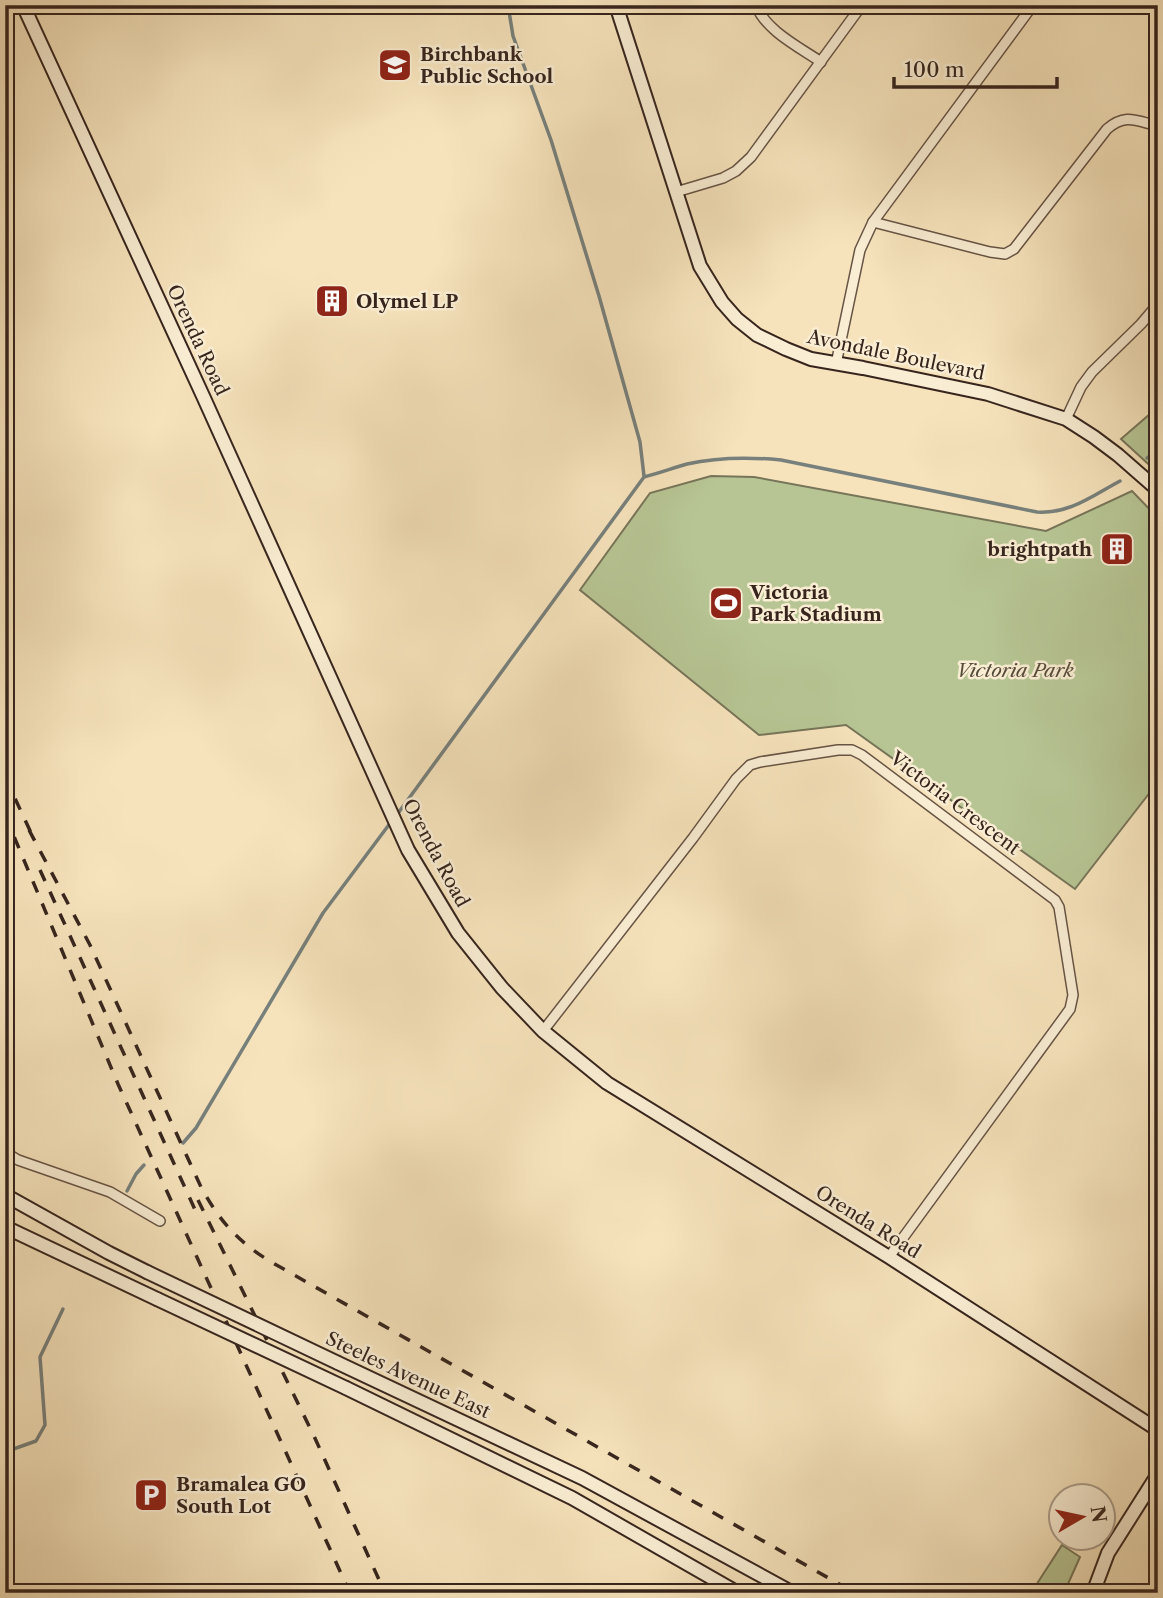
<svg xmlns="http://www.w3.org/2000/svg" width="1163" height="1598" font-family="'Libre Caslon Text',serif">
	<rect width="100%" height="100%" fill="#f6e3bc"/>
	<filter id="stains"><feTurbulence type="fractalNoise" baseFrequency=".00286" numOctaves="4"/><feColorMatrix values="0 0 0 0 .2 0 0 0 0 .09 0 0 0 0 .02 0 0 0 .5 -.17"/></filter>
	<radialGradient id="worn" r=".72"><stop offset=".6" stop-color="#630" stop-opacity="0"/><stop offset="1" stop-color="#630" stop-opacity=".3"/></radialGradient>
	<g fill="#b7c594" stroke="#777558" stroke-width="2">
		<polygon points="1158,407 1158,473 1121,439"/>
		<polygon points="711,476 754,477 1046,531 1132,491 1158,518 1158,782 1075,889 846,725 759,735 580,590 650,493"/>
		<polygon points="1062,1545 1080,1557 1064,1593 1031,1593"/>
	</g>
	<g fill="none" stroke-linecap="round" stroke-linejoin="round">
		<g stroke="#77807c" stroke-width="3.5">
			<polyline points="508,5 513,36 551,140 599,296 640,442 644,476"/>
			<polyline points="1147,458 1158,449"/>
			<path d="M396 816 644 477C659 473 673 468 687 464 718 457 750 457 781 460L1037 512C1070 514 1092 496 1120 481"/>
			<polyline points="183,1143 196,1128 323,913 391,822"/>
			<polyline points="127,1191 136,1174 144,1165"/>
			<polyline points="5,1452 36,1441 45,1425 40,1357 63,1309"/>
		</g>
		<g stroke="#675445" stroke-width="12">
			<g id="street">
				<path d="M756 5C765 30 799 47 821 62"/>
				<polyline points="676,192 723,178 736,171 751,157 862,5"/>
				<path d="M873 222 990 252 1005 254 1014 249 1107 129C1126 113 1136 121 1158 126"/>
				<polyline points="836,364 860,250 873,222 1033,5"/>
				<polyline points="1066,419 1081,387 1092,372 1141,324 1158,304"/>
				<polyline points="543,1031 693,838 736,779 750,765 760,762 838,750 852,750 862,755 1055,900 1059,907 1073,995 1070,1009 889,1257"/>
				<polyline points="5,1152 18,1160 110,1192 160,1221"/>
			</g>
		</g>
		<g stroke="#37251d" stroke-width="16">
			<g id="secondary">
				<polyline points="23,5 203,396 408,850 458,933 502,988 543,1031 607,1083 889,1257 1158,1430"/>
				<polyline points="616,5 700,266 722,302 737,319 757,335 786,349 811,359 863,368 988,394 1066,419 1094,437 1118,455 1158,490"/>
				<polyline points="5,1195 109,1253 147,1272"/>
				<polyline points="5,1227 157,1299"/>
				<polyline points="338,1363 582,1478 793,1593"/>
				<polyline points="346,1388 572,1498 738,1593"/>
				<polyline points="1093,1593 1108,1553 1158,1474"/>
			</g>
		</g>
		<use href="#street" stroke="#f9edd3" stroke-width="9"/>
		<use href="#secondary" stroke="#f9edd3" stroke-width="12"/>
		<g stroke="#37251d" stroke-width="3.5" stroke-dasharray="12 12" stroke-linecap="butt">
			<polyline points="5,777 33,837"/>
			<polyline points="5,815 118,1084 350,1593"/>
			<path d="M29 830 90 945 201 1187C220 1222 239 1243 273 1263L855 1593"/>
			<polyline points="40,870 197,1214"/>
			<polyline points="198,1200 314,1436 385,1593"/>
		</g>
		<g stroke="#37251d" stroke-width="16" stroke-linecap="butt">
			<g id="secondary-bridge">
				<polyline points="147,1272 338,1363"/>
				<polyline points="157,1299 346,1388"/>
			</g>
		</g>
		<use href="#secondary-bridge" stroke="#f9edd3" stroke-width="12"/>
	</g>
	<defs>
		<g id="school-square" transform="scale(1.75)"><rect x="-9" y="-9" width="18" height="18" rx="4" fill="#8f2418" stroke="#f9edd3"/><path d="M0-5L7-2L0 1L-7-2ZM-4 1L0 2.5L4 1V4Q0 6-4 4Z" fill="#fff"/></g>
		<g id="building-square" transform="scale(1.75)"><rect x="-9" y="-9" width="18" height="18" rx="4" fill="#8f2418" stroke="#f9edd3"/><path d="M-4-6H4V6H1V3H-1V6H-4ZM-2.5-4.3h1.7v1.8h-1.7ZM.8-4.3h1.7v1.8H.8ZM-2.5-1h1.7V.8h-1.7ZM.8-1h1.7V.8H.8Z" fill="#fff"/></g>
		<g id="stadium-square" transform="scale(1.75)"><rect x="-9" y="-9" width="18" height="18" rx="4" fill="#8f2418" stroke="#f9edd3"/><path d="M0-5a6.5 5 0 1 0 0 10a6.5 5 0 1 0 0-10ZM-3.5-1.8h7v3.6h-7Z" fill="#fff"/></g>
		<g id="parking-square" transform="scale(1.75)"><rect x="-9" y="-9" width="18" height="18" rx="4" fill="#8f2418" stroke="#f9edd3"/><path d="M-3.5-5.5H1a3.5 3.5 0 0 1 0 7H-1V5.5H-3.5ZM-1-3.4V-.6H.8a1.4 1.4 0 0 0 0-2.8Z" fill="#fff"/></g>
	</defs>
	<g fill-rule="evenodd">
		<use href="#school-square" x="395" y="65"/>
		<use href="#building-square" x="332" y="301"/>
		<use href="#building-square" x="1117" y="549"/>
		<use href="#stadium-square" x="726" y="603"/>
		<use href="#parking-square" x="151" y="1495"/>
	</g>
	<g text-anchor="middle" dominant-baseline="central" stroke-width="5" stroke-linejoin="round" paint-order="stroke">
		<g font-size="19" font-weight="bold" fill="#37251d" stroke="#f9edd3" text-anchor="start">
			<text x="420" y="54">Birchbank<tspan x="420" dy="22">Public School</tspan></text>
			<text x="356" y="301">Olymel LP</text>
			<text x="1092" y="549" text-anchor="end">brightpath</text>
			<text x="750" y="592">Victoria<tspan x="750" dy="22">Park Stadium</tspan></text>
			<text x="176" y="1484">Bramalea GO<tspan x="176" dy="22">South Lot</tspan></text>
		</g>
		<g font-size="19" fill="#37251d" stroke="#f9edd3">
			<text transform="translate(198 340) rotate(65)">Orenda Road</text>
			<text transform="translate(896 355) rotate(12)">Avondale Boulevard</text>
			<text transform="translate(955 803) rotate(37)">Victoria Crescent</text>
			<text transform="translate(436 853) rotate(62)">Orenda Road</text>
			<text transform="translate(868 1222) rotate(32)">Orenda Road</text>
			<text transform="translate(408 1375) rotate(25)">Steeles Avenue East</text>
		</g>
		<g font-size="19" font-style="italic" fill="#574d3b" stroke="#f9edd3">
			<text x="1015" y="670">Victoria Park</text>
		</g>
	</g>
	<rect width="1163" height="1598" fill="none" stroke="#f6e3bc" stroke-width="28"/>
	<rect x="7" y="7" width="1149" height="1584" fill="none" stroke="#37251d" stroke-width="3.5"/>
	<rect x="14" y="14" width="1135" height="1570" fill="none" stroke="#37251d" stroke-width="2"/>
	<g transform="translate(1082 1517) rotate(81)"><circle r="33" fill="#f9edd3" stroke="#ab9d8a" stroke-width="2"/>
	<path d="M0-5L12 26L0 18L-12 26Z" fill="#8f2418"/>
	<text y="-10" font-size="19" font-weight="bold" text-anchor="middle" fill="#37251d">N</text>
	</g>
	<path d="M894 77v10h163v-10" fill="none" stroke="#37251d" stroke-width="3.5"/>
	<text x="904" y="77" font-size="21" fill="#37251d" stroke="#f9edd3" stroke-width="5" paint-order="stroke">100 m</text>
	<rect width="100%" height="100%" filter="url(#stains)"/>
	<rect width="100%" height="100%" fill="url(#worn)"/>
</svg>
